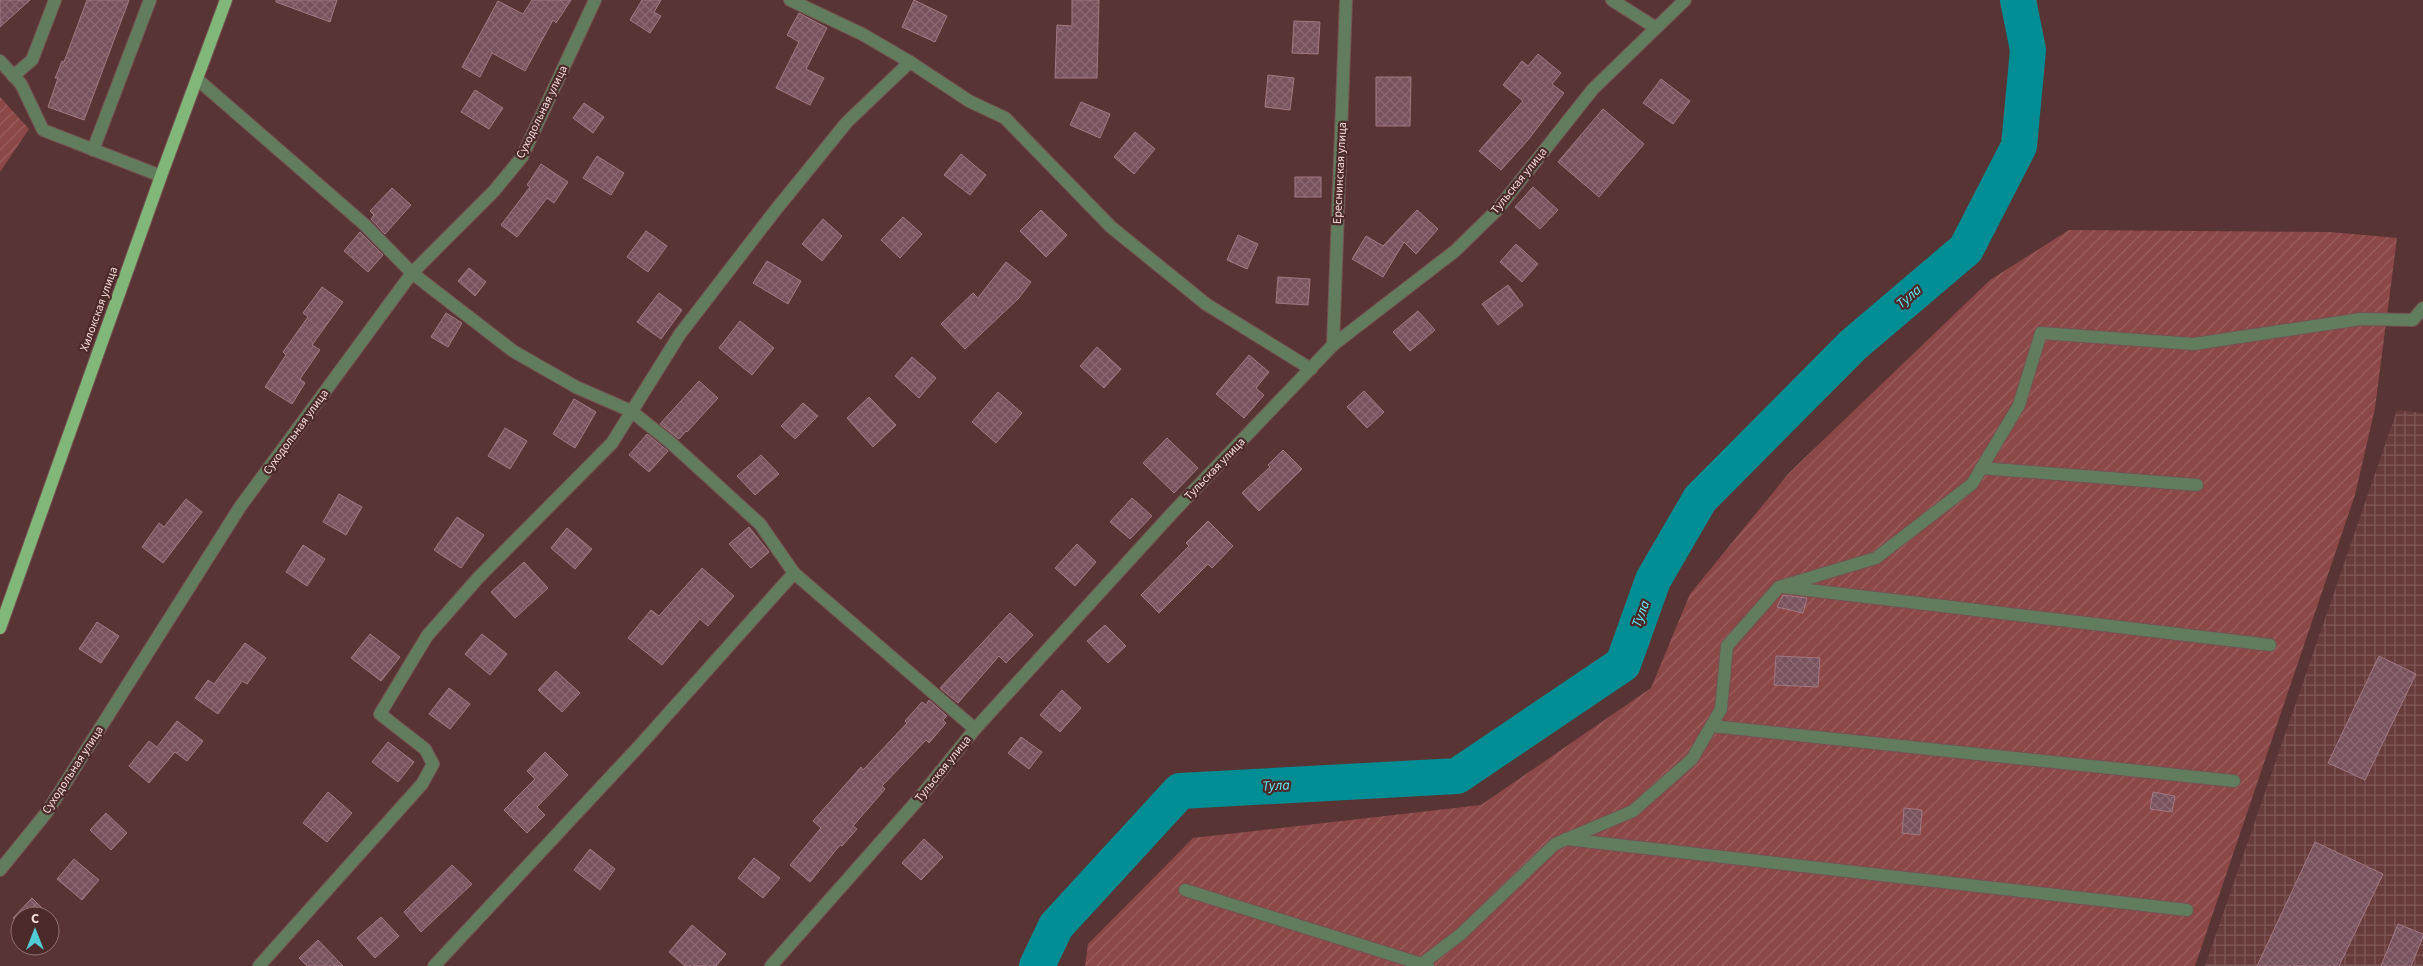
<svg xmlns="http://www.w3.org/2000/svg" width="2423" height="966" font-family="'Source Sans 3',sans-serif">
	<defs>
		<pattern id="industrial-grid" width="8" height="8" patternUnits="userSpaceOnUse" patternTransform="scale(1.25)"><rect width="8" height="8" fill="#683c3b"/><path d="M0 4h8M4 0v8" fill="none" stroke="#7e5857"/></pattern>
		<pattern id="garden-furrows" width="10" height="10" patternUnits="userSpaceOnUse" patternTransform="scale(1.25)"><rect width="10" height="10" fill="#8c4747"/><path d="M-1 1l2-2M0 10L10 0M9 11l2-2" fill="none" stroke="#9d6161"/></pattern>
		<pattern id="building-cross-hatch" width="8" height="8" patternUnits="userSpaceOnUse" patternTransform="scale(1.25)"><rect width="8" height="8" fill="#78525c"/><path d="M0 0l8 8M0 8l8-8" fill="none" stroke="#8c6a73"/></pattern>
	</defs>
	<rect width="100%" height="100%" fill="#593434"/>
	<polygon fill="url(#industrial-grid)" points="2397,410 2423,413 2423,966 2205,966"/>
	<g fill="url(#garden-furrows)">
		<polygon points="0,97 29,129 0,172"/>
		<polygon points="2069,230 2330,232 2397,238 2375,408 2355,495 2195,966 1085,966 1088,944 1193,838 1481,805 1651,688 1690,594 1789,473 1990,280"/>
	</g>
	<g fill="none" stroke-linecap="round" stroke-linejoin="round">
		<polyline stroke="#008d94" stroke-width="36" points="1037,966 1056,926 1180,791 1457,776 1623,664 1653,580 1700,499 1853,345 1966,249 2019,146 2028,50 2018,0"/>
	</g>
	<g fill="url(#building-cross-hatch)" stroke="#a27984">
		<polygon points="0,0 30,0 0,27"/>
		<polygon points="87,0 129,0 84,120 48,107 58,78 55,78 59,69 62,61 64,62"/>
		<polygon points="276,0 337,0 330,22 276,2"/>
		<polygon points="532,0 571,0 556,23 553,20 525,71 492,53 480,77 462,67 498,1 523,14"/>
		<polygon points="642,0 661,0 654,12 661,16 650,33 630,20"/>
		<polygon points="914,0 947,16 935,42 902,27"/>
		<polygon points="1072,0 1099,0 1097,78 1055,78 1057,25 1072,26"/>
		<polygon points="799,13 827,28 806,69 824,78 810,105 776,88 799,42 787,35"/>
		<polygon points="1294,21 1320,22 1318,54 1292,53"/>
		<polygon points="1538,54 1561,73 1552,84 1564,93 1528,140 1501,170 1479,151 1523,101 1503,85 1522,61 1528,66"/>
		<polygon points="1268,75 1294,78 1290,110 1265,107"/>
		<polygon points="1376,77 1411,77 1410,126 1376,126"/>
		<polygon points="1661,79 1690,101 1673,124 1643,103"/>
		<polygon points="475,90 503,108 489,129 461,112"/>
		<polygon points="1081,102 1110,114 1100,138 1070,125"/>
		<polygon points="584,103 604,117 593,133 573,118"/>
		<polygon points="1603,109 1644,144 1599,197 1558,162"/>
		<polygon points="1135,132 1155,149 1134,174 1114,157"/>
		<polygon points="961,154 986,175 970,195 944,175"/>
		<polygon points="597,156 624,173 611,195 583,178"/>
		<polygon points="541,164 568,182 554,203 547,198 517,237 501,225 530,187 527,185"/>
		<rect x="1295" y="177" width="26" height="20"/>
		<polygon points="1533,187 1558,210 1540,229 1515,207"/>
		<polygon points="392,188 411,205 385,234 371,219 374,215 370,211"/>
		<polygon points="1041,210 1067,235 1046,257 1020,231"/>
		<polygon points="1417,210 1438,229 1416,254 1404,242 1383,277 1352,259 1366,236 1383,246"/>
		<polygon points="903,217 922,234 900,258 881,240"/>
		<polygon points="823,219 842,236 822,261 802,244"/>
		<polygon points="646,231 667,246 648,272 627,257"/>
		<polygon points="360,232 383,255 368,272 344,251"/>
		<polygon points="1238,235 1258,244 1247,269 1227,260"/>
		<polygon points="1516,244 1538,264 1522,282 1500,262"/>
		<polygon points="767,261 801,281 788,304 753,283"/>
		<polygon points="1006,262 1031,282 1019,298 965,349 941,324 973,293 978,298"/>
		<polygon points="469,268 486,282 475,296 458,281"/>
		<polygon points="1278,277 1310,279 1308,305 1276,303"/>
		<polygon points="1508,285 1523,305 1498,325 1482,304"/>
		<polygon points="322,287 343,302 312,345 320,350 300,379 305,383 292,404 265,387 286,355 283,352 308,317 303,313"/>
		<polygon points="659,293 682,310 661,339 637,322"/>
		<polygon points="1418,311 1435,330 1410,351 1393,332"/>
		<polygon points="446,313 462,323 448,347 431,337"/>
		<polygon points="740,321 774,348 752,375 719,348"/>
		<polygon points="1097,347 1121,369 1104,388 1080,366"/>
		<polygon points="1249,355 1269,372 1256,388 1264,395 1244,418 1216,394"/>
		<polygon points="912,357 936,378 919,398 895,376"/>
		<polygon points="699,381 718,398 687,432 686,431 679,439 660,424"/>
		<polygon points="1364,391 1384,412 1367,428 1347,407"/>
		<polygon points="998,392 1022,413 996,443 972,422"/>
		<polygon points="869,397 896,425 873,447 847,418"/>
		<polygon points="574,399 596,412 575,448 553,434"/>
		<polygon points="803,403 818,416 795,439 781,426"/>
		<polygon points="505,428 527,441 510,469 488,456"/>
		<polygon points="647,434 668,451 649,472 629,455"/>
		<polygon points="1167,438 1198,468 1174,493 1143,463"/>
		<polygon points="1283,450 1302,469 1259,511 1242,493 1270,467 1268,465"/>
		<polygon points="761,455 779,474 755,495 737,476"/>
		<polygon points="339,494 362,507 346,535 323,522"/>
		<polygon points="1132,498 1152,516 1130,539 1110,522"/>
		<polygon points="186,499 202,512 163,563 142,547 159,523 164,527"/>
		<polygon points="457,517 484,535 461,568 434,550"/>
		<polygon points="1208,521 1233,546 1212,568 1208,564 1159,613 1141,595 1189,546 1186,543"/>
		<polygon points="749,527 769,552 751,568 729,544"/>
		<polygon points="567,528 592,549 575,569 551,548"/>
		<polygon points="1077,544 1096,562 1075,586 1055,568"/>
		<polygon points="303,545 325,559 307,586 286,572"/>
		<polygon points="524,562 548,588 515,618 491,592"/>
		<polygon points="702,568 734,596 708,626 700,619 662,665 628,638 651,610 659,616"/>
		<polygon points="1783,595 1807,598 1803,613 1777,607"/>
		<polygon points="1010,613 1033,635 1006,663 999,656 958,703 940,688"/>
		<polygon points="97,622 119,636 101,663 79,649"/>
		<polygon points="1105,625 1126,646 1108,663 1087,641"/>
		<polygon points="370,634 400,657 381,681 351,658"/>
		<polygon points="482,634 507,654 490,675 465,654"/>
		<polygon points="245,643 266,658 247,684 242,681 218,714 195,698 208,680 214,684"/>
		<polygon points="1776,656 1820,658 1818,687 1774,685"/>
		<polygon points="2379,656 2416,674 2365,780 2328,763"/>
		<polygon points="556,671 580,693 562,712 538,690"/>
		<polygon points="449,688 470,704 450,729 429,714"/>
		<polygon points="1062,690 1081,708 1060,732 1040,715"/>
		<polygon points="929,700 947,716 943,720 946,723 929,743 926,740 882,786 885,789 853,826 857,829 842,846 840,845 810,882 790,865 821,828 813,821 861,767 863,770 907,723 905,721 922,702 926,705"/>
		<polygon points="177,721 203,741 187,761 175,752 149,783 129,766 149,741 157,747"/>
		<polygon points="1021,737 1042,752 1029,769 1008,753"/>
		<polygon points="388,742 414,762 398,782 372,762"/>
		<polygon points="545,752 568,775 537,807 545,815 527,833 504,810 535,779 527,771"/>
		<polygon points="328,792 352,813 327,842 303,823"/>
		<polygon points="2153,792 2175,796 2172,812 2150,809"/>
		<polygon points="1904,808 1922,810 1920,835 1902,833"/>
		<polygon points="106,813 127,833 111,850 90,830"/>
		<polygon points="924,839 943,857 921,880 902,863"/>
		<polygon points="2315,842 2383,874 2339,966 2257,966"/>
		<polygon points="590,849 615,869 600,890 574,870"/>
		<polygon points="754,858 780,878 763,898 738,878"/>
		<polygon points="74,859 99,880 82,900 57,879"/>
		<polygon points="452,865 472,884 421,932 404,912"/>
		<polygon points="32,898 51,917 20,916 20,924 13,918"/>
		<polygon points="381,917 399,936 375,958 357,938"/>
		<polygon points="2398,924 2423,934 2423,937 2411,966 2381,966"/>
		<polygon points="692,925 726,954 716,966 685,966 669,952"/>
		<polygon points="318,940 343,966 307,966 299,958"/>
	</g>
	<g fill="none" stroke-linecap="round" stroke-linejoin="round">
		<g stroke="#755252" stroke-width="14">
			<g id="minor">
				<polyline points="790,0 862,34 910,62 969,101 1005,118 1111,227 1206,304 1311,369"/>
				<polyline points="1612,0 1656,28"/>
				<polyline points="0,61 21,84 43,130 161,176"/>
				<polyline points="13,76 32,60 55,0"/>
				<polyline points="197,79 365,225 412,273 513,351 576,387 631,411 670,442 760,524 794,573 975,729"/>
				<polyline points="93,150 150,0"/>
				<polyline points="1333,345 1346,0"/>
				<polyline points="1981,468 2197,485"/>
				<polyline points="1783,587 2270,645"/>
				<polyline points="1712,726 2234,781"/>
				<polyline points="1566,839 2187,910"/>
				<polyline points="0,870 47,812 240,507 412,273 494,191 522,157 595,0"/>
				<polyline points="1185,890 1428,966"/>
				<polyline points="259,966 422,784 433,764 425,749 380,714 427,636 479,577 612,443 680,334 774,212 847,122 910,62"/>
				<polyline points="434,966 642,743 794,573"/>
				<polyline points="771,966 916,802 975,729 1175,510 1333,345 1455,251 1497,210 1593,89 1685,0"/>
				<polyline points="1419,966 1461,934 1555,844 1633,811 1692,759 1721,709 1727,646 1779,587 1876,558 1972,484 2019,405 2041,333 2194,344 2361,319 2413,320 2423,308"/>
			</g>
		</g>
		<g stroke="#755252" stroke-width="14">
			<polyline id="major" points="0,628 161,176 226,0"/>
		</g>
		<use href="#minor" stroke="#627d5e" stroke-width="12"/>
		<use href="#major" stroke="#81b879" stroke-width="12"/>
	</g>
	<g text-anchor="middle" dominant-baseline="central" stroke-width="4.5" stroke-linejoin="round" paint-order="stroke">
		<g font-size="12" fill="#f5dddc" stroke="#4d2a2a">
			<text transform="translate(542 112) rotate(-64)">Суходольная улица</text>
			<text transform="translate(1340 173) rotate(-87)">Ереснинская улица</text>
			<text transform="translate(1519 181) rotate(-51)">Тульская улица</text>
			<text transform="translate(99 309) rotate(-70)">Хилокская улица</text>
			<text transform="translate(296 432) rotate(-54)">Суходольная улица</text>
			<text transform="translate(1215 469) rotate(-46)">Тульская улица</text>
			<text transform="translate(943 769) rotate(-51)">Тульская улица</text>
			<text transform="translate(73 770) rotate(-57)">Суходольная улица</text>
		</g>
		<g font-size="14" font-style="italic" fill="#5ef0fa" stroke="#4d2a2a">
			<text transform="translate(1909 297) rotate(-40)">Тула</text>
			<text transform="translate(1641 614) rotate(-70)">Тула</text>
			<text transform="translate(1276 786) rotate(-3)">Тула</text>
		</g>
	</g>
	<g transform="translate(35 931)"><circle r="24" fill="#4d2a2a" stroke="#907271"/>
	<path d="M0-4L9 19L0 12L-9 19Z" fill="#51ccd4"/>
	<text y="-8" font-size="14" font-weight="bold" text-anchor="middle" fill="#f5dddc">С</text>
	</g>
</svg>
